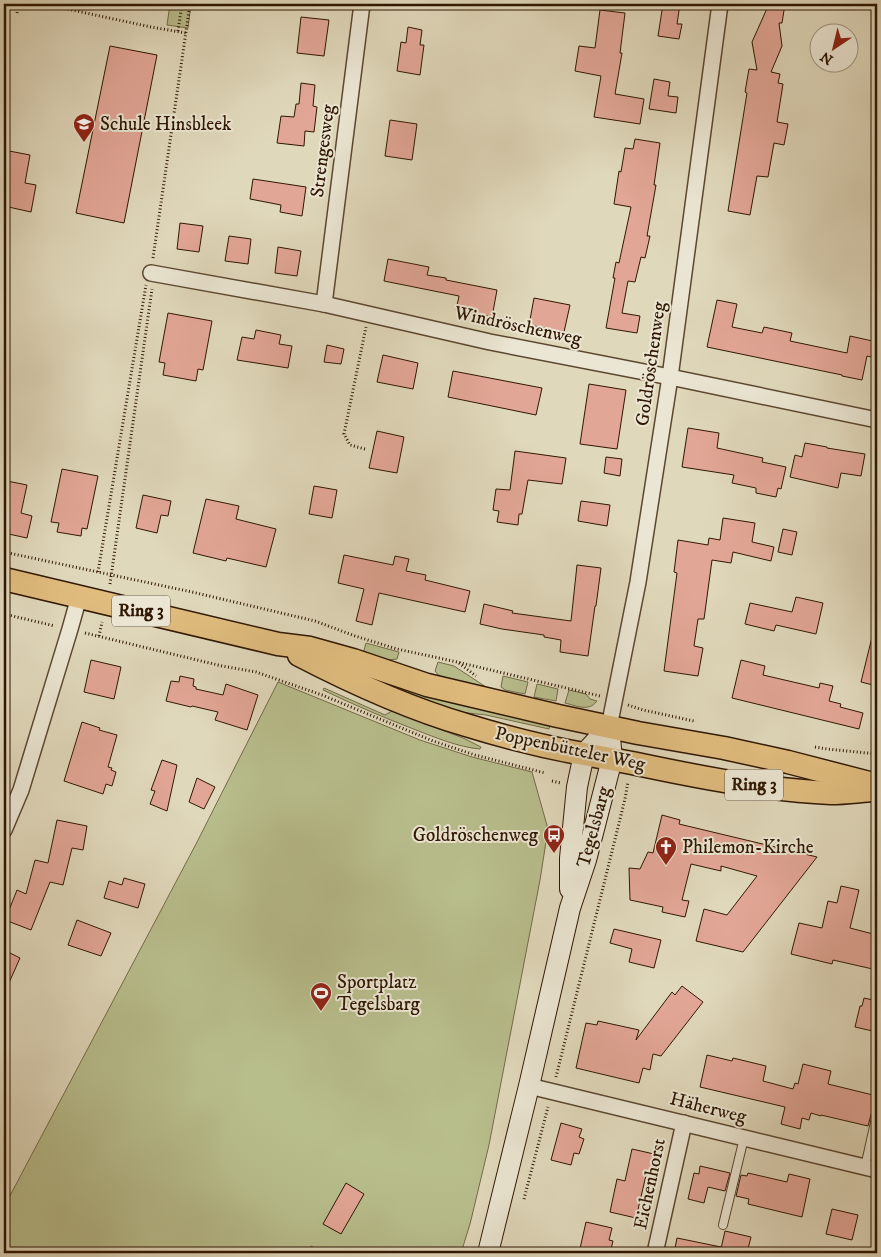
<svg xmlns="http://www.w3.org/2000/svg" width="881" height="1257" font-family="'IM FELL DW Pica',serif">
	<rect width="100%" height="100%" fill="#e0d8bb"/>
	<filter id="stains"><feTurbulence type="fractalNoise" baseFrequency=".004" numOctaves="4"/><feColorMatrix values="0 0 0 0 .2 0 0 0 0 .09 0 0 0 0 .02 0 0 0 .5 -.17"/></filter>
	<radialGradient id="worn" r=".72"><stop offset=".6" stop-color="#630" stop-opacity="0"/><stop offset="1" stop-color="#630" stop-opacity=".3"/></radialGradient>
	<g fill="#b8bd8c" stroke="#746a47">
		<polygon points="170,4 191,4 188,28 167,25"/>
		<polygon points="366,643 399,652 397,659 380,661 363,654"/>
		<polygon points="438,662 454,666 486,687 441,678 435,671"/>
		<polygon points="354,670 550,725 549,729 486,715 459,712 411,697"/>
		<polygon points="503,676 528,682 525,694 505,690 501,687"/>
		<polygon points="278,682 420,740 472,757 532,772 548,829 540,880 489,1145 470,1224 461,1253 324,1253 311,1246 307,1253 4,1253 4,1207 196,844"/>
		<polygon points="537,684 558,689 556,701 534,697"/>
		<path d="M324 688 385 715 392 711 463 738 481 747 480 749C458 747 437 738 416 730 385 718 354 705 323 690Z"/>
		<path d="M569 690 586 694 590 699 597 701C589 712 577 706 565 703Z"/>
	</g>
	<g fill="#e2a696" stroke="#2f1702">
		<polygon points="663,4 680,4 677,24 682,24 679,39 658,36"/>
		<polygon points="769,4 785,4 782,23 779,23 782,46 771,72 780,74 778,83 783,84 777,122 788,124 784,145 774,143 768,177 757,176 750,215 728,211 747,93 745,92 749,69 757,70 752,42"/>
		<polygon points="600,10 625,13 620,53 622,53 615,94 644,99 640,124 594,117 601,76 575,71 579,46 595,48"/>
		<polygon points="301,17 329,20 324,56 297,53"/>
		<polygon points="408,27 422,30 420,45 424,45 420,75 397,71 401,42 406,43"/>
		<polygon points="110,46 157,55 124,223 76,213"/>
		<polygon points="654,79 670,82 668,96 678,97 676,113 649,109"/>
		<polygon points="301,83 315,85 313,106 317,107 314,132 305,131 304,146 277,143 281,116 294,117 296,104 299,104"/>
		<polygon points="390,120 417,124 412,160 385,156"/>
		<polygon points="635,139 660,143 654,185 656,185 647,236 650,236 645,258 641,257 635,282 628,281 622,313 640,316 637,333 606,328 615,278 613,278 616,262 619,263 631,207 614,204 619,171 621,172 625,148 633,149"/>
		<polygon points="4,150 30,155 25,183 36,185 31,212 4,206"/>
		<polygon points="253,179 306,187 302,216 280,212 281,205 250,199"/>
		<polygon points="180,223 203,226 199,252 177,249"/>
		<polygon points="229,236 251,239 248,264 225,261"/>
		<polygon points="278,247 301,251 297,276 275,273"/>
		<polygon points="388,259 429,267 427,275 446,278 446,280 497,290 492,317 456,310 459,296 384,281"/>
		<polygon points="534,298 570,305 564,332 529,325"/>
		<polygon points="717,300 737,304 732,327 762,333 764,327 792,333 790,341 847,353 850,336 877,342 875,358 867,356 862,380 842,376 842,375 707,347"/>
		<polygon points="168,313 212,321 203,370 198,369 196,381 163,375 165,363 159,362"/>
		<polygon points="256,330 281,335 279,344 292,346 288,368 237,360 242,337 254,339"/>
		<polygon points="327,345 344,349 341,364 324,362"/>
		<polygon points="383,355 418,363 413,389 377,382"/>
		<polygon points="453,371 542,388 536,415 448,397"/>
		<polygon points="589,384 626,390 617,449 580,444"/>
		<polygon points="688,428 719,433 717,448 763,458 762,462 786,467 781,489 778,488 776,497 756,493 756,488 732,483 734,475 682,467"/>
		<polygon points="377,431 404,437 397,473 369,468"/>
		<polygon points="805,443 827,447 827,448 865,454 861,476 841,473 838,488 790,477 795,455 802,457"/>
		<polygon points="515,451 566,458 562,484 528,480 522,514 519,514 518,525 497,522 499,511 493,510 496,489 510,490"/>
		<polygon points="606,457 622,459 620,476 604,473"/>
		<polygon points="62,469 98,476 87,529 82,528 81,536 57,532 59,523 51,522"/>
		<polygon points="7,481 27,485 21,513 32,516 27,538 4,533 4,496"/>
		<polygon points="314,486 337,490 332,518 309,514"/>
		<polygon points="143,495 171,501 168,516 161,515 157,533 136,528"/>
		<polygon points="206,499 239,506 236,519 276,529 266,567 227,558 226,561 193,553"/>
		<polygon points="581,501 610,505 607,526 578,521"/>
		<polygon points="723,518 755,523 752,542 774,547 771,561 733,552 731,563 712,560 704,619 698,619 694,646 703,648 698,676 664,671 677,573 674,572 678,540 708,545 709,538 720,540"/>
		<polygon points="783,529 797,532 792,555 778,552"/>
		<polygon points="344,555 393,565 395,556 409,559 406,571 426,575 425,580 470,591 465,612 379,593 372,625 356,621 364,589 338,583"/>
		<polygon points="577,565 601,568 596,606 595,606 588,656 560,652 561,640 544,637 544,635 502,629 480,624 484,604 513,611 512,613 571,621"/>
		<polygon points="796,597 823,603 816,634 776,625 774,631 745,624 750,603 792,612"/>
		<polygon points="872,637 877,638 877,686 861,682"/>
		<polygon points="91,660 121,667 114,699 84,692"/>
		<polygon points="741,660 765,666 763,675 819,688 820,683 833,686 829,701 841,704 840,707 863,713 859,729 732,698"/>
		<polygon points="180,676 194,679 193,686 196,687 196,689 223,695 226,684 258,695 247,730 215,720 218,712 192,706 191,707 166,701 171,681 179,682"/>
		<polygon points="82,722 100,728 99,730 117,735 108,767 112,768 111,770 116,772 112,786 106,784 103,794 64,781"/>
		<polygon points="162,760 177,765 167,811 150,804 155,791 151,790"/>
		<polygon points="197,778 215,787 204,809 189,802"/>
		<polygon points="662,815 680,820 679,824 817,857 743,952 696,941 704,909 727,915 757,876 721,866 721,871 691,864 682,900 689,901 685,917 662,912 663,907 630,900 629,868 640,869 648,852 653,853"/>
		<polygon points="57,820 87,826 83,850 72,848 63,885 50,882 31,930 5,920 17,890 26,894 35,860 48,863"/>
		<polygon points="124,878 145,884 138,908 104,898 109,881 122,885"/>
		<polygon points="841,886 859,890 850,928 877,935 877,970 833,960 832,964 791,954 799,923 822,928 828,901 837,903"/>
		<polygon points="77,920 111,933 101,956 68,945"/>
		<polygon points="614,929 661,940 654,968 629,962 632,949 610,943"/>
		<polygon points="4,950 20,958 4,994"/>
		<polygon points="682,986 703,1002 661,1056 653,1054 650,1070 643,1068 639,1083 576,1068 586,1023 597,1025 598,1021 639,1030 636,1040 672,992 675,995"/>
		<polygon points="864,998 877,1001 877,1032 855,1027 860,1006 862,1006"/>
		<polygon points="707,1055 732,1061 733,1058 766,1066 763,1081 793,1089 795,1083 798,1084 803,1064 831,1071 828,1084 877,1096 877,1107 873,1109 872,1111 868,1126 821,1115 821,1116 811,1113 809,1120 802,1118 800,1129 781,1124 785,1107 700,1087"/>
		<polygon points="561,1123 582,1129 579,1137 584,1139 579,1154 574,1153 571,1165 551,1160"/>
		<polygon points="632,1149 654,1154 651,1172 647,1171 636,1218 610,1212 617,1179 625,1181"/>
		<polygon points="700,1166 730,1173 725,1191 708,1187 704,1203 688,1199 694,1173 699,1174"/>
		<polygon points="748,1173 787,1182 789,1174 810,1179 802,1217 748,1204 749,1199 736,1196 741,1175 747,1176"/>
		<polygon points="346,1183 364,1194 341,1234 323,1224"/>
		<polygon points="832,1209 858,1215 852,1240 826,1234"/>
		<polygon points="586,1222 612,1228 609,1240 613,1241 610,1253 579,1253"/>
		<polygon points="725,1231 751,1237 747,1253 674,1253 677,1238 721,1247 720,1253"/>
	</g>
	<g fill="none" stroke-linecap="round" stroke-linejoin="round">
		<g stroke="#5b4730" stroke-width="10">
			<g id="lane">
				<polyline points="865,1167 877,1113"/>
				<polyline points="723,1225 744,1138"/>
			</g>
		</g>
		<g stroke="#5b4730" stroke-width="18">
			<g id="street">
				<polyline points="151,273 324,304 490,342 670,377 877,420"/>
				<polyline points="324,304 362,4"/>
				<polyline points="609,727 638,582 670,377 720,4"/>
				<polyline points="4,830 21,790 70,629 79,597"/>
				<polyline points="529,1086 877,1170"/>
				<polyline points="655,1253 684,1123"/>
			</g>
		</g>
		<g stroke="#2f1702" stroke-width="22">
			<g id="secondary">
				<polyline points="570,889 570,858 577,787 584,754 609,727"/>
				<polyline points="488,1253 529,1086 570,908 586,860 612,759 609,727"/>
			</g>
		</g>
		<g stroke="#2f1702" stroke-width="25">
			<g id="primary">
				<polyline points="4,579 278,644 310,648 353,660 427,685 558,716 638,733 724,748 788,762 877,785"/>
				<path d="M299 655C353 683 407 708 466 725 505 737 544 747 584 754 600 757 616 760 632 763 698 777 764 790 831 793 845 793 859 791 873 790"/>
			</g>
		</g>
		<g stroke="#2f1702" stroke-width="3" stroke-dasharray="1 2.5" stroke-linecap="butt">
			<polyline points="44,4 151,27 186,33"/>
			<polyline points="17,13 19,4"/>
			<polyline points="178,31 182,4"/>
			<polyline points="153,258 190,4"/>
			<polyline points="365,449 350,445 344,434 366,327"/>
			<polyline points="4,552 192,592 315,621 355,636 397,649 457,662 600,696"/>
			<polyline points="98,572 146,285"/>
			<polyline points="110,584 152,289"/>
			<polyline points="4,614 55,626"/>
			<polyline points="85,633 222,666 256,672 322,695 433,741 475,755 545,773"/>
			<polyline points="99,636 102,622"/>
			<polyline points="459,663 476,676"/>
			<polyline points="628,705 643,710 694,721"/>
			<polyline points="815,747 827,749 877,754"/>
			<polyline points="552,781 561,783"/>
			<polyline points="556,1077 625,799 628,782"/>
			<polyline points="524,1199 548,1107"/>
		</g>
		<use href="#lane" stroke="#ebe6d3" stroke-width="8"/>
		<use href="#street" stroke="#ebe6d3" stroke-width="15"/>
		<use href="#secondary" stroke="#ebe6d3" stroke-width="20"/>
		<use href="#primary" stroke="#e0bc7e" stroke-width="22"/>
	</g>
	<defs>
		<g id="school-pin" transform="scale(1.125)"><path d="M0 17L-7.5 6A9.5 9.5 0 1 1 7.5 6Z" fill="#8f2418" stroke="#ebe6d3"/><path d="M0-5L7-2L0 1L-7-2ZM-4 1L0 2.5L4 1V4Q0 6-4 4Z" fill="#fff"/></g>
		<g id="bus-pin" transform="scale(1.125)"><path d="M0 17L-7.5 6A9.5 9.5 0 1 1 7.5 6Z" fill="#8f2418" stroke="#ebe6d3"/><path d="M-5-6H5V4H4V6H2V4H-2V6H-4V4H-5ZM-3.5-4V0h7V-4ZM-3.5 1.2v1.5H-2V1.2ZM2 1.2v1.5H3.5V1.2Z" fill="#fff"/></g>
		<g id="church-pin" transform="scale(1.125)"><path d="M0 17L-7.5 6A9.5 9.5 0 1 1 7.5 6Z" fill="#8f2418" stroke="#ebe6d3"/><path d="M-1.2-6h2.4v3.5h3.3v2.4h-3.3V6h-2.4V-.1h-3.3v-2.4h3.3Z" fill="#fff"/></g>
		<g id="stadium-pin" transform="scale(1.125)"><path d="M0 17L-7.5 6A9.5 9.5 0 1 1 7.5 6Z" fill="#8f2418" stroke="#ebe6d3"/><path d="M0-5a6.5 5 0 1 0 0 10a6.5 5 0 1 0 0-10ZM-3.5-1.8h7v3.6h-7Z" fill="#fff"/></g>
	</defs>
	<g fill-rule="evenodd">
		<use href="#school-pin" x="84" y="124"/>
		<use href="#bus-pin" x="554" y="835"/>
		<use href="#church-pin" x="666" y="847"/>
		<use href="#stadium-pin" x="321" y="993"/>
	</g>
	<g text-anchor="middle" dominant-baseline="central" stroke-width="4" stroke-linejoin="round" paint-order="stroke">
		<g fill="#ebe6d3" stroke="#675541" stroke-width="1">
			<rect x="112" y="595.5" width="58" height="31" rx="4"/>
			<rect x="725" y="769.5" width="58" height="31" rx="4"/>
		</g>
		<g font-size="18" font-weight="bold" fill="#2f1702">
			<text x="141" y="611">Ring 3</text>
			<text x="754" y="785">Ring 3</text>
		</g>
		<g font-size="19" fill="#2f1702" stroke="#ebe6d3" text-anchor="start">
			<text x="100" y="124">Schule Hinsbleek</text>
			<text x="538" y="835" text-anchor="end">Goldröschenweg</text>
			<text x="682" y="847">Philemon-Kirche</text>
			<text x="337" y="982">Sportplatz<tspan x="337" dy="22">Tegelsbarg</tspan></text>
		</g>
		<g font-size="19" fill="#2f1702" stroke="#ebe6d3">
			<text transform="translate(323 151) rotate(-83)">Strengesweg</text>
			<text transform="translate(518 326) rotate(12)">Windröschenweg</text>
			<text transform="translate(651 364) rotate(-82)">Goldröschenweg</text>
			<text transform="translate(570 749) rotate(12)">Poppenbütteler Weg</text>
			<text transform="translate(594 827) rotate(-75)">Tegelsbarg</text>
			<text transform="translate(708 1108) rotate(14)">Häherweg</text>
			<text transform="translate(650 1184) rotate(-78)">Eichenhorst</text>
		</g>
	</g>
	<rect width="881" height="1257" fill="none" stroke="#e0d8bb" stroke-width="20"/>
	<rect x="5" y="5" width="871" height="1247" fill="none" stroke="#2f1702" stroke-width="2.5"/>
	<rect x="10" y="10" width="861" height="1237" fill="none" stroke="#2f1702"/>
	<g transform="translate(834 48) rotate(215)"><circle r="24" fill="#ebe6d3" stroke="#a0937f"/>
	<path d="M0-4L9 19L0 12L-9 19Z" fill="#8f2418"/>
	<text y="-8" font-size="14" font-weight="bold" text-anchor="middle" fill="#2f1702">N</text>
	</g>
	<rect width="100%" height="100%" filter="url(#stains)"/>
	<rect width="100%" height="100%" fill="url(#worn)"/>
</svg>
